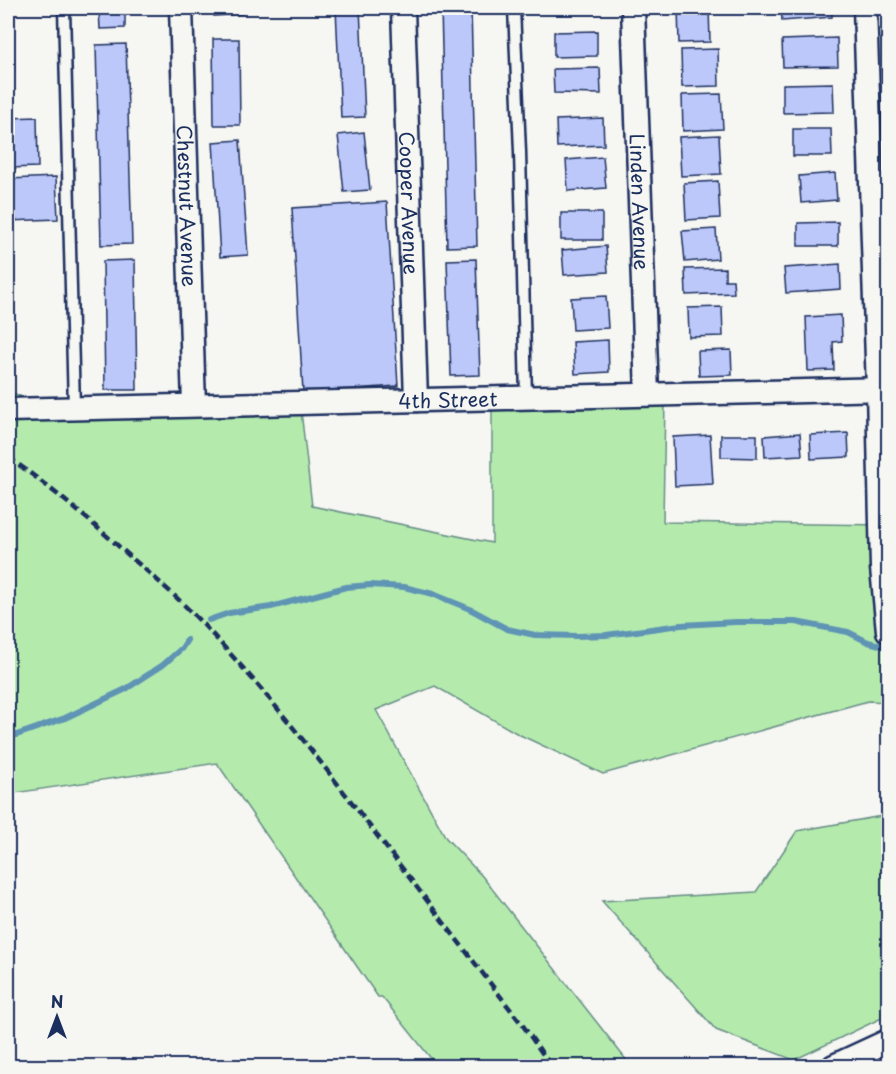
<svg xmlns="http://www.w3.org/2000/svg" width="896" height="1074" font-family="'Playpen Sans',sans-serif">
	<rect width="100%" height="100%" fill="#f6f6f2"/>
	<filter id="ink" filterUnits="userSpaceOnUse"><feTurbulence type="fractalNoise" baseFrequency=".0167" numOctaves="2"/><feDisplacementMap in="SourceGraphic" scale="12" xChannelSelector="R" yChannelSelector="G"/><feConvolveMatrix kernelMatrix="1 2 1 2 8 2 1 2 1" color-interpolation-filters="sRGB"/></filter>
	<g filter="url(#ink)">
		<g fill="#b4ebad" stroke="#688d86" stroke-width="1.5">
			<polygon points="8,391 27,399 301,411 312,506 492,543 492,404 665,399 663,522 888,525 888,702 868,701 603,774 518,734 435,686 376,710 446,838 482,876 631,1066 437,1066 382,997 378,997 217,763 8,794"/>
			<polygon points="888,815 888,1015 794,1060 716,1030 602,901 756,892 797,831"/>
		</g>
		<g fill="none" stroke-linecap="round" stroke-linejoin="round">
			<g stroke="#5f94b4" stroke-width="6">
				<polyline points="209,620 229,613 271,607 346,587 370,585 404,587 433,594 470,609 507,629 535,635 577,636 606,635 681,625 736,622 796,622 848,632 868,642 888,647"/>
				<polyline points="8,738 65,718 126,689 163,665 182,648 187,640"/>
			</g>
		</g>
		<g fill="#bcc8f9" stroke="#1b2f5e" stroke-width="1.5">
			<polygon points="99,8 125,8 125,28 100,29"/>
			<polygon points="213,8 241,8 242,14 214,16"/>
			<polygon points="336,8 360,8 365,117 341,118"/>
			<polygon points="441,8 471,8 477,246 447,247"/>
			<polygon points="678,8 709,8 710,42 679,43"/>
			<polygon points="781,8 832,8 832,17 782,21"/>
			<polygon points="597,31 597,56 554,57 554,32"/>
			<polygon points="8,37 12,37 14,71 8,72"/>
			<polygon points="837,38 838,66 783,67 782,40"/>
			<polygon points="213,39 239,39 240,125 214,125"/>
			<polygon points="126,44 132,244 101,245 96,45"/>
			<polygon points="718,49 719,86 682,87 681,50"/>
			<polygon points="600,68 601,94 554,93 553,69"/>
			<polygon points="833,83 834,112 783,113 783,84"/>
			<polygon points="721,94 723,129 683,131 682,95"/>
			<polygon points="37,117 38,167 8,168 8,118"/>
			<polygon points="603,118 604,145 557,147 556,120"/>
			<polygon points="793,129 831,129 832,156 793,156"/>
			<polygon points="364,132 370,190 344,192 338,135"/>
			<polygon points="719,135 721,174 681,176 679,137"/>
			<polygon points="240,140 248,255 220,257 213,142"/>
			<polygon points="603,157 606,188 568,191 566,160"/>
			<polygon points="835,173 837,200 801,203 799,176"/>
			<polygon points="56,177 58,219 8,221 8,179"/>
			<polygon points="718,181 720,218 686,220 684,183"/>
			<polygon points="387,202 398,386 303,392 292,208"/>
			<rect x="561" y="213" width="41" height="27"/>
			<polygon points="838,222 838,246 798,246 798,223"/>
			<polygon points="716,229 718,259 685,262 682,231"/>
			<polygon points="606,246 608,272 564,275 562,250"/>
			<polygon points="476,259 480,375 451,376 447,260"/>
			<polygon points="135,260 137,390 105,390 103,261"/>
			<polygon points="840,264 841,289 786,293 784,268"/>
			<polygon points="725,268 725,280 733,280 734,293 686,295 685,269"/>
			<polygon points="606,296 608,328 573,330 571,298"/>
			<polygon points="722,307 723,336 689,337 688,308"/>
			<polygon points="841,315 842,341 833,342 834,370 808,371 806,317"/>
			<polygon points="608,340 609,372 575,374 573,342"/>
			<polygon points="731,350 732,375 699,376 698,351"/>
			<polygon points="800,433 802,455 765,457 764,436"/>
			<polygon points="848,433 849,457 811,459 810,435"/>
			<polygon points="710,435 713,484 675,486 673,437"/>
			<polygon points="721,435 757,435 757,458 721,457"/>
		</g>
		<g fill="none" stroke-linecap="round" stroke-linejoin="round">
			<g stroke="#1b2f5e" stroke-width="15">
				<g id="service">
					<polyline points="64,8 74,408"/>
					<polyline points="514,8 520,152 526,397"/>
				</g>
			</g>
			<g stroke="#1b2f5e" stroke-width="27">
				<g id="minor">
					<path id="s1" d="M181 8 194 405"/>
					<path id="s2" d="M403 8 416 400"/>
					<path id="s3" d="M633 8 647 394"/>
					<polyline points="865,8 878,389 882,568 888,631"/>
					<path id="s4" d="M8 410 888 389"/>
					<polyline points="834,1066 888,1041"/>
				</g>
			</g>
			<use href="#service" stroke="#f6f6f2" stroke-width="10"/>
			<use href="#minor" stroke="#f6f6f2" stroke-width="22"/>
			<path stroke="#1b2f5e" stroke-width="4.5" stroke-dasharray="9 4.5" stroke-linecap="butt" d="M8 457C52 488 94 524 134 560 155 578 176 596 195 616 259 682 316 755 372 829 423 895 473 961 524 1027L551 1066"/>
		</g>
	</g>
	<g text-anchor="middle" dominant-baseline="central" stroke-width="4.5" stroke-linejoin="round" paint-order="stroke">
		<g font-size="20" fill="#1b2f5e" stroke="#f6f6f2">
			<text stroke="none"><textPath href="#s3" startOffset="194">Linden Avenue</textPath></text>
			<text stroke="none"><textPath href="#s2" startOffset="195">Cooper Avenue</textPath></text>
			<text stroke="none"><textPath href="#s1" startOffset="198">Chestnut Avenue</textPath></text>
			<text stroke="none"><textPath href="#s4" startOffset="440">4th Street</textPath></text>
		</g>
	</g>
	<rect width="896" height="1074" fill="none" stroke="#f6f6f2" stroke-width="30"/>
	<rect x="15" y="15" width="866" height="1044" fill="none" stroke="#1b2f5e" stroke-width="2" filter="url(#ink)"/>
	<g transform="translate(57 1017)" stroke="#f6f6f2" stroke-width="4.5" paint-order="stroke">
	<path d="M0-4.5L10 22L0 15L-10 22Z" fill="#1b2f5e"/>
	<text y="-9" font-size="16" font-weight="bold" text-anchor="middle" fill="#1b2f5e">N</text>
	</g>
</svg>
